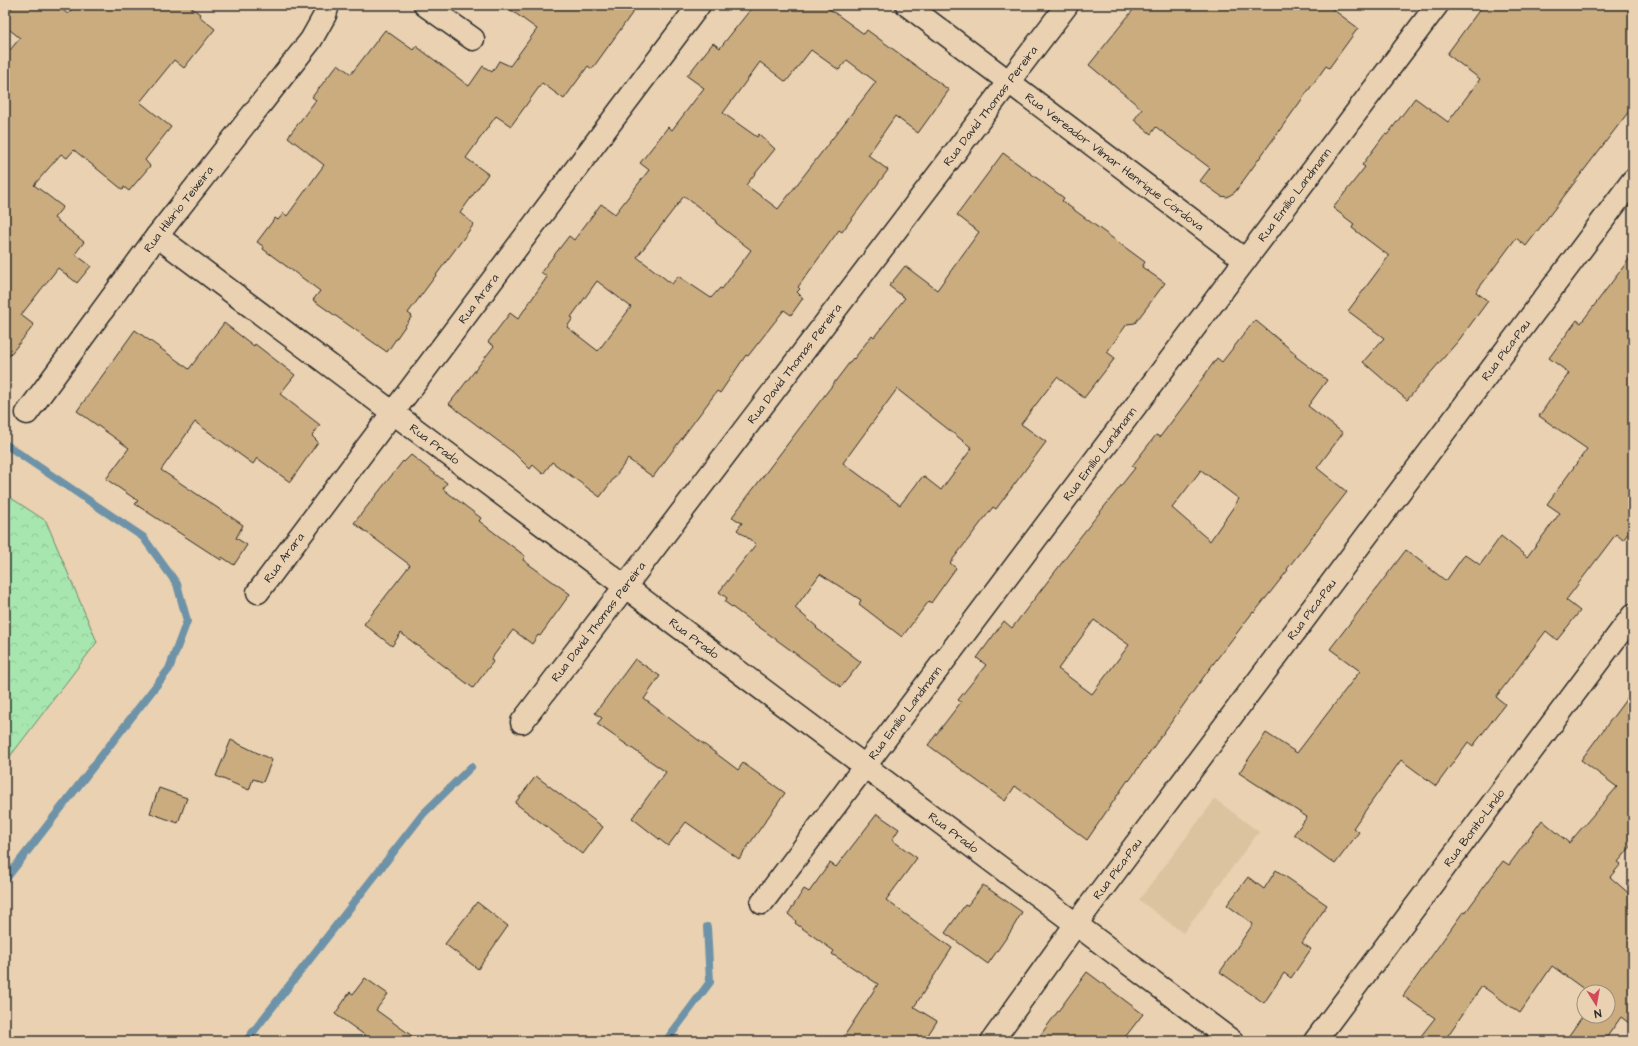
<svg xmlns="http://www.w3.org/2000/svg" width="1638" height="1046" font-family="'Architects Daughter',sans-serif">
	<defs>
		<pattern id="forest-crowns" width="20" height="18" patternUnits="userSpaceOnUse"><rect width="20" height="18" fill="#a7e7af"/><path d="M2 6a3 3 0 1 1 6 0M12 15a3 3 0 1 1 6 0" fill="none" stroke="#90c697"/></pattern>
	</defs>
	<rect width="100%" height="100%" fill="#e9d1b1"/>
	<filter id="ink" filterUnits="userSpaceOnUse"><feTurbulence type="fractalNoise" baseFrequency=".025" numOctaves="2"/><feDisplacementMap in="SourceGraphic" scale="8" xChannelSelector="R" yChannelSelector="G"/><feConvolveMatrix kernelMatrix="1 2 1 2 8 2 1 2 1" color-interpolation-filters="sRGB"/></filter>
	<g filter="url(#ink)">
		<polygon fill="#dcc3a0" points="1215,799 1259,832 1183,933 1139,900"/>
		<polygon fill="url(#forest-crowns)" stroke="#69896d" points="5,494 46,521 97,642 5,763"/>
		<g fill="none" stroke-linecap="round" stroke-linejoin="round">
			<g stroke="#6e93a8" stroke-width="8">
				<polyline points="5,444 143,537 177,584 187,621 169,669 5,880"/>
				<polyline points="246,1041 423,814 471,767"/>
				<polyline points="666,1041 710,982 707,927"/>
			</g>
		</g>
		<g fill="#caac7f" stroke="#2b2b2b" fill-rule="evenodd">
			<polygon points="14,5 56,5 68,14 75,5 188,5 200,14 199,16 215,29 184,68 174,60 140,102 171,127 145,160 150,166 129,191 124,187 123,190 74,150 67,158 61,154 34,185 63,207 54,218 84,242 75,254 91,266 77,283 58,268 21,315 34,325 5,361 5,56 20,38 5,26 5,17"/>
			<polygon points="504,5 638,5 592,69 588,66 564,99 542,83 511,126 496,116 466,158 488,174 460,213 474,224 408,313 412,316 387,352 313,300 320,291 263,249 264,247 257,242 275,218 278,220 284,213 287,216 324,165 288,137 316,100 312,97 338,64 351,74 385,30 413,50 416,46 469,86 483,66 492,72 499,61 510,66 537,29"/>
			<path d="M754 5H824L864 34 867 30 949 90 918 133 895 116 868 155 888 170 842 232 839 230 798 287 800 289 797 292 803 298 791 315 784 310 748 356 746 355 720 393 717 391 653 477 628 459 600 497 552 462 543 474 533 465 530 469 514 453 449 404 494 346 488 342 510 313 518 319 547 277 541 272 569 236 574 240 601 204 615 214 649 170 640 163 668 127 672 130 704 88 687 76 713 43 720 48ZM811 50 839 70 847 60 876 82 778 209 746 185 775 149 759 134 757 137 723 113 760 62 786 82ZM684 196 717 221 716 223 751 250 722 289 720 288 711 298 678 276 672 284 637 257ZM597 281 631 307 598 351 567 327 573 318 571 317Z"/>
			<polygon points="1137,5 1327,5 1358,28 1329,68 1326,66 1235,192 1227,197 1221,196 1200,181 1210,168 1156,127 1151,134 1134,120 1142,109 1089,65"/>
			<polygon points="1483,5 1633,5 1633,106 1526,246 1516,238 1476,292 1488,301 1459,340 1407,400 1363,362 1384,338 1348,311 1389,256 1352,228 1354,224 1333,208 1365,167 1362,165 1385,134 1387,135 1415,98 1448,122 1480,79 1447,54"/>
			<path d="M1003 153 1064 198 1062 201 1145 262 1142 267 1165 283 1135 323 1127 324 1107 352 1115 358 1084 398 1057 377 1021 424 1046 442 996 509 993 507 950 563 956 568 931 603 929 601 902 637 859 604 861 600 820 574 795 608 817 627 816 628 861 662 841 687 725 602 727 598 719 592 756 544 737 530 742 523 732 517 853 358 854 359 872 335 874 337 905 298 889 286 905 266 937 290 979 232 957 215ZM897 389 972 448 941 490 923 476 900 505 843 463Z"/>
			<polygon points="1633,254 1633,527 1623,540 1616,534 1566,600 1580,611 1557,640 1546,631 1496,697 1505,704 1473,746 1468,742 1436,786 1401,760 1353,828 1359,832 1335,864 1294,834 1307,817 1239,773 1266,733 1297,753 1360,671 1330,649 1406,550 1446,581 1465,554 1480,565 1501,536 1527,557 1560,513 1547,504 1587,449 1539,416 1569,373 1549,358 1577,320 1581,323"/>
			<path d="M1255 320 1296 354 1295 356 1327 380 1308 406 1343 433 1317 468 1347 492 1287 569 1288 570 1254 613 1253 612 1210 668 1129 781 1128 780 1087 840 1015 786 1005 801 928 745 961 702 958 700 986 665 977 658 1004 621 1012 628 1074 547 1073 546 1135 468 1132 466 1156 435 1160 437 1191 396 1190 395 1217 358 1222 362ZM1201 470 1239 499 1210 541 1172 508ZM1094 620 1129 645 1092 694 1058 669Z"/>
			<polygon points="224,323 254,346 255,344 295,375 280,394 320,425 312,436 318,442 290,482 257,458 253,464 195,422 161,470 243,525 236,538 247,545 234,565 222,557 221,560 135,504 138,501 106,479 129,448 77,411 135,330 189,369"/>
			<polygon points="411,455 447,483 443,489 481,518 479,521 525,556 523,560 570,594 540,636 538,635 532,644 513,630 491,659 493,662 473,688 401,633 392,646 364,624 410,565 354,523 403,461 404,462"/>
			<polygon points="635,659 660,676 644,699 738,770 743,763 785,793 739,859 686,822 668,846 632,818 666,772 597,724 602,718 595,713"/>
			<polygon points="1633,690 1633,844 1618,862 1621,864 1610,877 1633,897 1633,1026 1621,1017 1604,1041 1565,1041 1584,1014 1584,1016 1608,1016 1608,992 1588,992 1552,966 1520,1013 1482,986 1444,1041 1417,1041 1435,1018 1403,996 1463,912 1465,913 1503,861 1509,865 1542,820 1569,843 1617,787 1581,760"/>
			<polygon points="231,740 272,760 263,782 253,779 249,790 216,776"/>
			<polygon points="536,776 603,827 583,854 515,803"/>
			<polygon points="159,788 187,798 178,823 150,813"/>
			<polygon points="877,814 899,829 892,840 917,858 886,900 952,948 914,1007 937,1021 924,1041 841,1041 878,984 832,954 834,951 795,923 796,921 788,914 804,889 809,892 830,863 836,867"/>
			<polygon points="1276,870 1327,905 1302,943 1311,949 1291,978 1284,973 1264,1003 1220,972 1253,924 1227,905 1248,877 1264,889"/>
			<polygon points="983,885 1022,912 1011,931 988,964 945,933 965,905 967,906"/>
			<polygon points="477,902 508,926 478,969 445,944"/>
			<polygon points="1087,972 1143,1014 1122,1041 1036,1041"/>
			<polygon points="365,978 388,994 376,1010 419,1041 373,1041 335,1014 350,992 353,994"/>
		</g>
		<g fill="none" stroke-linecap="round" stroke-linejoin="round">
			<g stroke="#2b2b2b" stroke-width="25">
				<g id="minor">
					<polyline points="425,5 473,39"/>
					<path id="s1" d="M907 5 1245 260"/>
					<path id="s2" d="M157 236 1232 1041"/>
					<path id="s3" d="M27 413 157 236 311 40 325 15 328 5"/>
					<path id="s4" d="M258 592 699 5"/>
					<path id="s5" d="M522 722 1067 5"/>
					<path id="s6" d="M762 903 1437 5"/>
					<path id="s7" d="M992 1041 1076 924 1633 180"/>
					<path id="s8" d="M1315 1041 1633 615"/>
				</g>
			</g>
			<use href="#minor" stroke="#e9d1b1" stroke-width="22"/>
		</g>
	</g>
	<g text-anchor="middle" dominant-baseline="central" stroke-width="3" stroke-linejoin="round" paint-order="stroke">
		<g font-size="12" fill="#2b2b2b" stroke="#e9d1b1">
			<text stroke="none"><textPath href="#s5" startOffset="774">Rua David Thomas Pereira</textPath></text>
			<text stroke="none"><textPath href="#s1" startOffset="260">Rua Vereador Vilmar Henrique Córdova</textPath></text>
			<text stroke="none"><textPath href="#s6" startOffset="886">Rua Emílio Landmann</textPath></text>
			<text stroke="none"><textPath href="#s3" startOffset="254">Rua Hilário Teixeira</textPath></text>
			<text stroke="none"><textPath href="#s4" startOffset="367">Rua Arara</textPath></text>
			<text stroke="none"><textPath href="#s7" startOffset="861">Rua Pica-Pau</textPath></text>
			<text stroke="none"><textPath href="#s5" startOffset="450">Rua David Thomas Pereira</textPath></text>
			<text stroke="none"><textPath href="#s2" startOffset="347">Rua Prado</textPath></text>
			<text stroke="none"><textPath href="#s6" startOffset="562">Rua Emílio Landmann</textPath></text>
			<text stroke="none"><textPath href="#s4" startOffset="43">Rua Arara</textPath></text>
			<text stroke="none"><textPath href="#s7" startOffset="537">Rua Pica-Pau</textPath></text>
			<text stroke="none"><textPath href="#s5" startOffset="126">Rua David Thomas Pereira</textPath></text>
			<text stroke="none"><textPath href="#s2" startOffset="671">Rua Prado</textPath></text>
			<text stroke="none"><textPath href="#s6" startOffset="238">Rua Emílio Landmann</textPath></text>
			<text stroke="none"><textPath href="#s8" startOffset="266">Rua Bonito-Lindo</textPath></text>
			<text stroke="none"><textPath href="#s2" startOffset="995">Rua Prado</textPath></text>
			<text stroke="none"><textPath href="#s7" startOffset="213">Rua Pica-Pau</textPath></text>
		</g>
	</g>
	<rect width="1638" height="1046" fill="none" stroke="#e9d1b1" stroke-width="20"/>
	<rect x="10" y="10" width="1618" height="1026" fill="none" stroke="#2b2b2b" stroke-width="1.5" filter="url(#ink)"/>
	<g transform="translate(1596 1004) rotate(169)"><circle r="19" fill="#e9d1b1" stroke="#9d8f7b"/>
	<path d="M0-3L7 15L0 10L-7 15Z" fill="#d1495b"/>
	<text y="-6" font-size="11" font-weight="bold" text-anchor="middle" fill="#2b2b2b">N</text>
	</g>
</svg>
